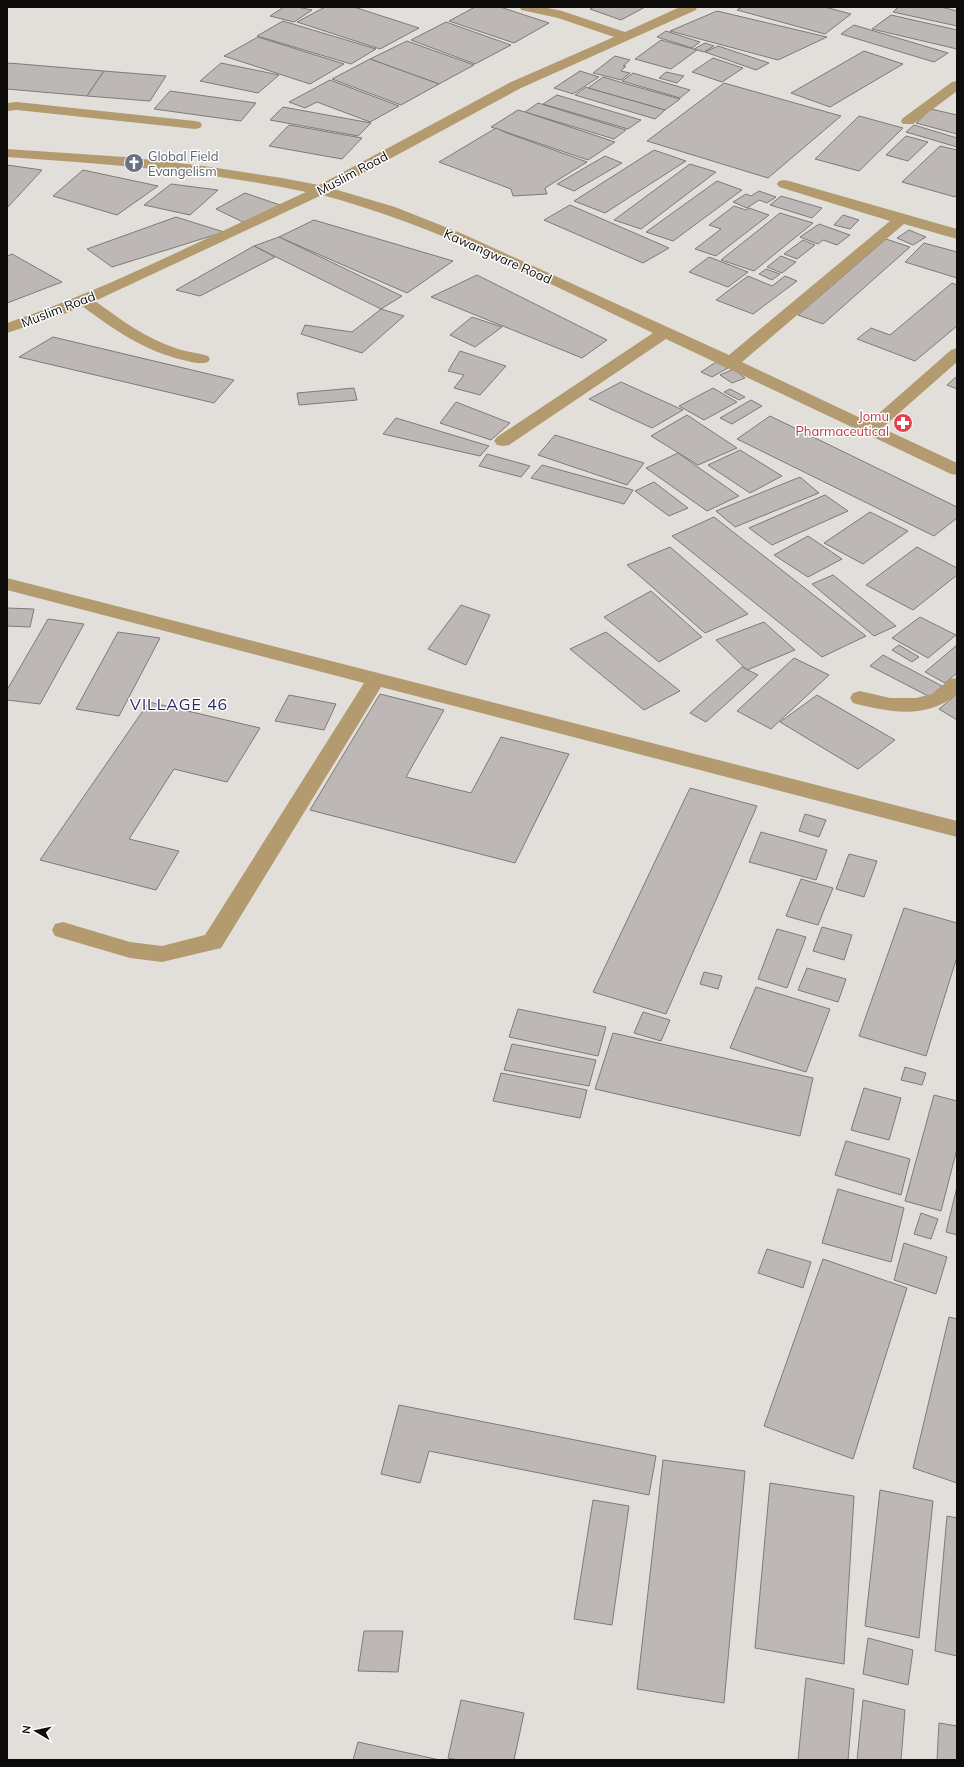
<svg xmlns="http://www.w3.org/2000/svg" width="964" height="1767" font-family="Mulish,sans-serif">
	<rect width="100%" height="100%" fill="#e2dfdb"/>
	<g fill="#bdb8b6" stroke="#7e7a78">
		<polygon points="284,7 297,7 312,10 294,22 270,16"/>
		<polygon points="325,7 354,7 419,28 380,49 297,22"/>
		<polygon points="475,7 500,7 549,23 514,43 449,21"/>
		<polygon points="594,7 645,7 621,20 590,9"/>
		<polygon points="742,7 825,7 851,14 825,34 737,10"/>
		<polygon points="898,7 941,7 957,11 957,26 893,12"/>
		<polygon points="717,11 827,37 778,60 670,31"/>
		<polygon points="891,15 957,30 957,49 872,29"/>
		<polygon points="283,21 376,49 351,64 257,36"/>
		<polygon points="446,22 511,45 475,64 411,40"/>
		<polygon points="854,25 948,53 934,62 841,34"/>
		<polygon points="666,31 700,42 692,48 657,37"/>
		<polygon points="258,37 344,64 310,84 224,56"/>
		<polygon points="661,40 697,50 671,69 635,59"/>
		<polygon points="407,41 474,65 439,84 370,59"/>
		<polygon points="705,43 714,46 704,52 694,49"/>
		<polygon points="718,46 769,63 756,70 705,52"/>
		<polygon points="864,51 903,64 830,107 791,93"/>
		<polygon points="615,56 630,60 623,66 626,66 621,71 630,73 621,80 593,73"/>
		<polygon points="713,58 743,68 722,82 692,72"/>
		<polygon points="370,59 439,84 401,105 332,79"/>
		<polygon points="9,63 104,71 87,96 7,89 7,65"/>
		<polygon points="221,63 279,75 258,93 200,81"/>
		<polygon points="104,71 166,76 150,101 87,96"/>
		<polygon points="580,71 599,77 573,94 554,88"/>
		<polygon points="666,72 684,76 677,83 659,78"/>
		<polygon points="633,73 690,90 680,98 622,81"/>
		<polygon points="603,77 623,83 680,99 665,110 588,88"/>
		<polygon points="330,80 399,106 370,122 317,102 305,108 289,102"/>
		<polygon points="724,83 841,116 768,178 647,141"/>
		<polygon points="586,87 588,88 665,110 655,119 575,95"/>
		<polygon points="170,91 256,103 241,121 154,109"/>
		<polygon points="557,95 641,120 628,129 543,104"/>
		<polygon points="538,103 626,130 614,139 525,112"/>
		<polygon points="283,107 371,123 358,136 270,120"/>
		<polygon points="931,109 957,115 957,134 916,123"/>
		<polygon points="518,110 525,112 615,142 588,160 491,127"/>
		<polygon points="859,116 903,128 859,171 815,159"/>
		<polygon points="289,125 362,138 342,159 269,146"/>
		<polygon points="914,125 957,138 957,147 906,132"/>
		<polygon points="496,128 507,133 587,162 545,188 547,194 513,196 511,189 439,162"/>
		<polygon points="906,136 928,142 908,161 886,155"/>
		<polygon points="940,146 957,150 957,194 955,197 902,182"/>
		<polygon points="654,150 686,161 605,213 574,201"/>
		<polygon points="605,156 622,163 574,191 557,184"/>
		<polygon points="690,164 716,172 641,229 614,220"/>
		<polygon points="7,165 42,170 7,208"/>
		<polygon points="83,170 158,186 117,215 53,196"/>
		<polygon points="717,181 742,190 673,241 646,232"/>
		<polygon points="171,184 218,190 190,215 144,205"/>
		<polygon points="759,191 776,197 767,203 759,200 747,208 733,202 746,194 751,196"/>
		<polygon points="245,193 280,205 245,223 216,209"/>
		<polygon points="781,196 822,208 812,218 770,205"/>
		<polygon points="570,205 669,248 643,263 544,220"/>
		<polygon points="734,206 746,210 749,208 769,215 716,256 695,249 721,229 709,225"/>
		<polygon points="780,213 813,223 754,271 721,260"/>
		<polygon points="843,215 859,220 850,229 834,225"/>
		<polygon points="176,217 224,232 112,267 87,249"/>
		<polygon points="314,220 453,261 407,293 279,237"/>
		<polygon points="819,224 850,235 837,245 823,240 818,244 800,237"/>
		<polygon points="909,230 926,237 913,245 897,238"/>
		<polygon points="279,237 402,296 381,309 254,246"/>
		<polygon points="886,239 910,247 823,324 798,315"/>
		<polygon points="803,240 815,245 797,259 784,254"/>
		<polygon points="924,243 957,252 957,278 905,262"/>
		<polygon points="254,246 275,257 200,296 176,290"/>
		<polygon points="12,254 62,282 7,303 7,256"/>
		<polygon points="781,256 796,262 782,273 767,267"/>
		<polygon points="709,257 748,272 728,287 689,272"/>
		<polygon points="766,269 780,274 772,280 759,274"/>
		<polygon points="477,275 607,340 582,358 431,297"/>
		<polygon points="748,276 772,286 785,276 797,281 753,314 716,300"/>
		<polygon points="952,283 957,285 957,326 915,361 857,339 871,328 890,335"/>
		<polygon points="381,309 404,316 362,353 301,334 305,325 352,332"/>
		<polygon points="472,317 502,327 475,347 450,335"/>
		<polygon points="53,337 234,380 214,403 19,357"/>
		<polygon points="460,351 506,366 480,395 454,388 464,375 448,371"/>
		<polygon points="716,362 728,368 712,377 701,372"/>
		<polygon points="734,369 745,378 732,383 720,375"/>
		<polygon points="957,376 957,389 947,385"/>
		<polygon points="621,382 683,410 652,428 589,399"/>
		<polygon points="354,388 357,400 299,405 297,393"/>
		<polygon points="713,388 737,402 704,420 679,406"/>
		<polygon points="730,389 745,397 739,400 724,392"/>
		<polygon points="751,400 762,406 732,424 720,418"/>
		<polygon points="456,402 510,423 491,440 440,423"/>
		<polygon points="687,415 737,448 698,465 651,436"/>
		<polygon points="770,416 957,507 957,518 934,536 737,439"/>
		<polygon points="396,418 489,446 480,456 383,434"/>
		<polygon points="555,435 644,463 627,485 538,455"/>
		<polygon points="740,450 782,476 750,493 708,465"/>
		<polygon points="678,453 739,496 707,511 646,468"/>
		<polygon points="487,454 530,466 521,477 479,466"/>
		<polygon points="542,465 633,490 624,504 531,478"/>
		<polygon points="800,477 819,493 735,527 716,511"/>
		<polygon points="654,482 688,508 669,516 635,491"/>
		<polygon points="825,495 848,511 772,545 749,528"/>
		<polygon points="870,512 908,531 863,564 824,543"/>
		<polygon points="714,517 866,636 822,657 672,536"/>
		<polygon points="808,536 842,559 808,577 774,555"/>
		<polygon points="670,547 748,614 705,633 627,565"/>
		<polygon points="917,547 957,568 957,575 913,610 866,585"/>
		<polygon points="833,575 896,626 874,636 812,584"/>
		<polygon points="651,591 702,637 659,662 604,617"/>
		<polygon points="461,605 490,615 466,665 428,649"/>
		<polygon points="7,608 34,609 30,627 7,626"/>
		<polygon points="920,617 956,635 928,658 892,638"/>
		<polygon points="48,619 84,624 40,704 7,700 7,690"/>
		<polygon points="764,622 795,650 747,670 716,640"/>
		<polygon points="118,632 160,638 119,716 76,709"/>
		<polygon points="606,632 680,691 644,710 570,649"/>
		<polygon points="899,645 919,657 912,662 892,650"/>
		<polygon points="957,645 957,673 945,683 925,672"/>
		<polygon points="883,655 942,686 930,697 870,666"/>
		<polygon points="794,658 829,675 771,729 737,711"/>
		<polygon points="742,667 758,675 706,722 690,713"/>
		<polygon points="380,694 444,710 406,777 471,793 501,737 569,754 515,863 310,810"/>
		<polygon points="957,694 957,720 939,709"/>
		<polygon points="289,695 336,704 324,730 275,721"/>
		<polygon points="817,695 895,740 858,769 780,722"/>
		<polygon points="149,702 260,728 227,782 174,769 129,839 179,851 156,890 40,860"/>
		<polygon points="690,788 757,806 666,1014 593,992"/>
		<polygon points="805,814 826,820 819,837 799,831"/>
		<polygon points="761,832 827,850 816,880 749,862"/>
		<polygon points="849,854 877,861 864,897 836,889"/>
		<polygon points="801,879 833,888 818,925 786,916"/>
		<polygon points="904,908 957,923 957,957 926,1056 859,1036"/>
		<polygon points="822,927 852,935 844,960 813,951"/>
		<polygon points="777,929 806,937 787,988 758,979"/>
		<polygon points="807,968 846,979 838,1002 798,990"/>
		<polygon points="704,972 722,976 718,989 700,984"/>
		<polygon points="756,987 830,1009 806,1072 730,1048"/>
		<polygon points="518,1009 606,1027 598,1056 509,1037"/>
		<polygon points="643,1012 670,1020 661,1041 634,1033"/>
		<polygon points="613,1033 813,1078 800,1136 595,1089"/>
		<polygon points="512,1044 596,1060 589,1086 504,1070"/>
		<polygon points="905,1067 926,1073 922,1085 901,1080"/>
		<polygon points="501,1073 587,1090 580,1118 493,1101"/>
		<polygon points="864,1088 901,1098 889,1140 851,1130"/>
		<polygon points="934,1095 957,1101 957,1149 941,1211 905,1201"/>
		<polygon points="846,1141 910,1159 901,1195 835,1175"/>
		<polygon points="957,1187 957,1235 946,1232"/>
		<polygon points="838,1189 904,1208 891,1262 822,1243"/>
		<polygon points="921,1213 938,1219 931,1239 914,1234"/>
		<polygon points="904,1243 947,1257 936,1294 894,1280"/>
		<polygon points="767,1249 811,1262 803,1288 758,1273"/>
		<polygon points="823,1259 907,1288 853,1459 764,1426"/>
		<polygon points="949,1317 957,1319 957,1483 913,1468"/>
		<polygon points="399,1405 656,1456 649,1495 429,1451 420,1483 381,1474"/>
		<polygon points="663,1460 745,1471 724,1703 637,1689"/>
		<polygon points="770,1483 854,1496 844,1664 755,1648"/>
		<polygon points="880,1490 933,1501 919,1638 865,1626"/>
		<polygon points="593,1500 629,1506 612,1625 574,1619"/>
		<polygon points="947,1516 957,1518 957,1656 935,1651"/>
		<polygon points="364,1631 403,1631 398,1672 358,1671"/>
		<polygon points="868,1638 913,1650 908,1685 863,1674"/>
		<polygon points="806,1678 854,1689 848,1760 798,1760"/>
		<polygon points="461,1700 524,1713 514,1760 459,1760 448,1758"/>
		<polygon points="863,1700 905,1710 901,1760 857,1760"/>
		<polygon points="939,1723 957,1726 957,1760 937,1760"/>
		<polygon points="358,1742 440,1760 353,1760"/>
	</g>
	<g fill="none" stroke-linecap="round" stroke-linejoin="round">
		<g fill="#b39b6f" fill-rule="evenodd">
			<path d="M520 7H543L562 11 625 32 680 7H697L696 10 521 88 334 189 395 207 463 234 729 355 890 221 779 187 777 184 779 181 784 180 789 181 957 229V239L904 224 742 362 869 422 951 350 957 348V362L882 428 957 463V475L951 474 666 339 509 445 503 446 497 445 494 441 497 437 653 333C545 282 438 226 322 195L95 301C121 320 147 339 178 349 188 352 198 353 208 356L210 359 208 362C200 365 192 362 183 360 145 351 114 330 82 306L64 314 7 333V323C110 288 207 237 306 192 207 171 107 164 7 157V149L125 157 204 166 282 178 319 185 511 82 614 37 558 18 521 10Z"/>
			<polygon points="957,81 957,91 913,124 903,124 901,121 903,118 952,82"/>
			<polygon points="17,102 195,121 200,122 202,125 200,128 195,129 17,110 7,111 7,103"/>
			<polygon points="7,578 957,821 957,837 381,687 221,948 162,962 130,958 55,936 52,930 55,924 63,922 130,942 162,946 205,935 364,683 7,590"/>
			<path d="M957 678V694C927 720 888 712 853 703L850 698 853 693 860 691 890 698H916L932 694 950 679Z"/>
		</g>
	</g>
	<defs>
		<g id="church-disc" transform="scale(1)"><circle r="9.5" fill="#6b7280" stroke="#fff"/><path d="M-1.2-6h2.4v3.5h3.3v2.4h-3.3V6h-2.4V-.1h-3.3v-2.4h3.3Z" fill="#fff"/></g>
		<g id="pharmacy-disc" transform="scale(1)"><circle r="9.5" fill="#e0444e" stroke="#fff"/><path d="M-2-6h4v4h4v4h-4v4h-4v-4h-4v-4h4Z" fill="#fff"/></g>
	</defs>
	<g fill-rule="evenodd">
		<use href="#church-disc" x="134" y="163"/>
		<use href="#pharmacy-disc" x="903" y="423"/>
	</g>
	<g text-anchor="middle" dominant-baseline="central" stroke-width="3" stroke-linejoin="round" paint-order="stroke">
		<g font-size="13" fill="#5b616d" stroke="#fff" text-anchor="start">
			<text x="148" y="156">Global Field<tspan x="148" dy="15">Evangelism</tspan></text>
		</g>
		<g font-size="13" fill="#0d0c0b" stroke="#fff">
			<text transform="translate(352 173) rotate(-28)">Muslim Road</text>
			<text transform="translate(498 256) rotate(24)">Kawangware Road</text>
			<text transform="translate(58 309) rotate(-21)">Muslim Road</text>
		</g>
		<g font-size="13" fill="#be3a42" stroke="#fff" text-anchor="end">
			<text x="889" y="416">Jomu<tspan x="889" dy="15">Pharmaceutical</tspan></text>
		</g>
		<g font-size="16" letter-spacing="1" fill="#2b2761" stroke="#fff">
			<text x="179" y="704">VILLAGE 46</text>
		</g>
	</g>
	<rect width="964" height="1767" fill="none" stroke="#0d0c0b" stroke-width="16"/>
	<g transform="translate(36 1731) rotate(279)" stroke="#ffffff" stroke-width="3" paint-order="stroke">
	<path d="M0-3L7 15L0 10L-7 15Z" fill="#0d0c0b"/>
	<text y="-6" font-size="11" font-weight="bold" text-anchor="middle" fill="#0d0c0b">N</text>
	</g>
</svg>
